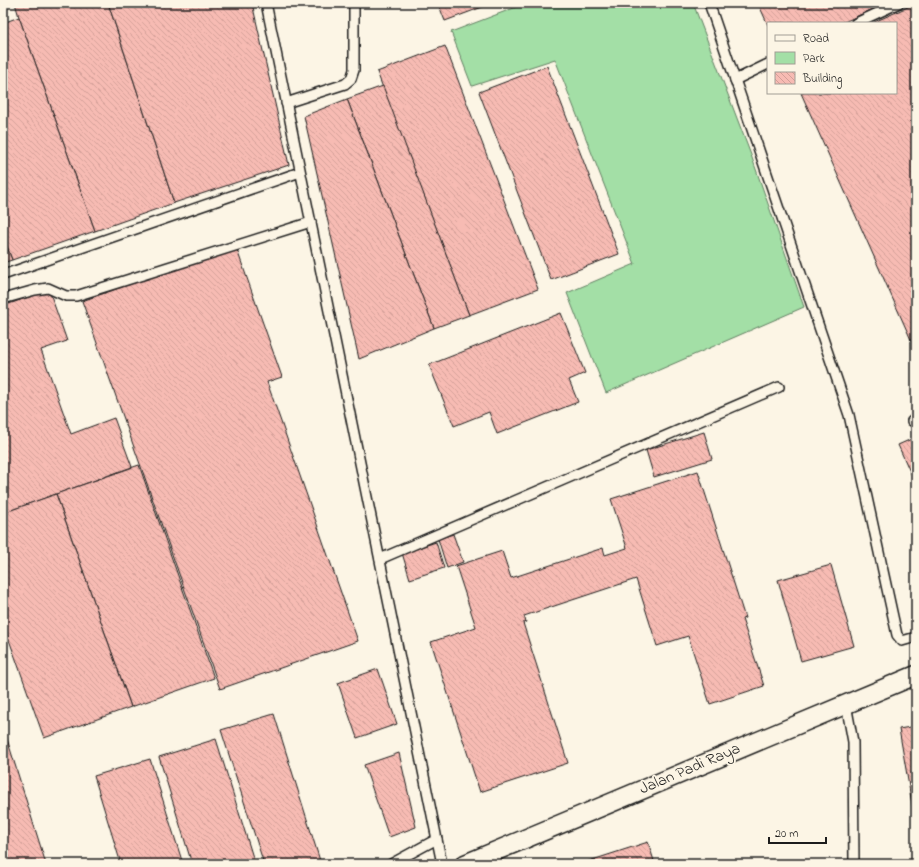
<svg xmlns="http://www.w3.org/2000/svg" width="919" height="867" font-family="'Indie Flower',sans-serif">
	<defs>
		<pattern id="building-back-hatch" width="6" height="6" patternUnits="userSpaceOnUse"><rect width="6" height="6" fill="#f7bbb3"/><path d="M-1 5l2 2M0 0l6 6M5-1l2 2" fill="none" stroke="#d3a099"/></pattern>
	</defs>
	<rect width="100%" height="100%" fill="#fcf5e5"/>
	<filter id="ink" filterUnits="userSpaceOnUse"><feTurbulence type="fractalNoise" baseFrequency=".025" numOctaves="2"/><feDisplacementMap in="SourceGraphic" scale="8" xChannelSelector="R" yChannelSelector="G"/><feConvolveMatrix kernelMatrix="1 2 1 2 8 2 1 2 1" color-interpolation-filters="sRGB"/></filter>
	<g filter="url(#ink)">
		<polygon fill="#a3dfa6" stroke="#607e61" points="527,3 693,3 751,155 804,307 606,393 567,293 635,264 555,59 472,86 451,32"/>
		<g fill="url(#building-back-hatch)" stroke="#1c1c1c">
			<polygon points="15,3 108,3 174,203 95,231 19,17"/>
			<polygon points="108,3 252,3 289,165 174,203"/>
			<polygon points="438,3 493,3 445,21"/>
			<polygon points="758,3 887,3 842,23 768,23 768,25"/>
			<polygon points="912,5 916,14 916,351 801,93 896,93 896,23 872,23"/>
			<polygon points="19,17 95,231 12,260 3,236 3,23"/>
			<polygon points="445,46 538,289 469,315 377,72"/>
			<polygon points="547,66 619,254 551,280 479,92"/>
			<polygon points="383,86 469,315 434,328 347,99"/>
			<polygon points="347,99 434,328 359,359 304,116"/>
			<polygon points="3,236 12,260 3,263"/>
			<polygon points="236,247 282,377 267,382 358,641 220,689 82,301"/>
			<polygon points="49,290 67,341 41,350 71,434 114,418 132,467 3,513 3,306"/>
			<polygon points="561,313 585,373 569,380 578,402 497,434 489,412 454,426 429,365"/>
			<polygon points="704,432 712,459 654,477 646,450"/>
			<polygon points="916,437 916,485 898,445"/>
			<polygon points="139,465 214,678 131,707 56,494"/>
			<polygon points="698,471 745,618 742,619 764,686 710,704 688,636 657,646 636,579 524,616 526,622 523,623 568,763 480,792 431,642 476,627 456,566 502,551 511,578 603,548 605,555 627,548 611,499"/>
			<polygon points="56,494 131,707 44,738 3,623 3,513"/>
			<polygon points="453,534 463,562 447,568 438,539"/>
			<polygon points="436,542 444,568 410,579 402,553"/>
			<polygon points="831,565 854,646 801,661 778,580"/>
			<polygon points="378,669 397,724 357,738 338,683"/>
			<polygon points="274,714 321,864 264,864 221,730"/>
			<polygon points="3,726 46,864 3,864"/>
			<polygon points="916,726 916,827 899,729"/>
			<polygon points="216,739 255,864 192,864 159,757"/>
			<polygon points="399,753 416,827 389,837 364,765"/>
			<polygon points="150,759 183,864 121,864 94,776"/>
			<polygon points="648,842 655,864 580,864"/>
		</g>
		<g fill="none" stroke-linecap="round" stroke-linejoin="round">
			<g stroke="#1c1c1c" stroke-width="12">
				<g id="lane">
					<polyline points="266,3 442,864"/>
					<polyline points="709,3 849,415 897,635 902,641 916,637"/>
					<polyline points="856,23 899,3"/>
					<polyline points="735,80 768,64"/>
					<polyline points="286,103 345,84 351,79 354,70 354,3"/>
					<polyline points="3,275 300,172"/>
					<polyline points="3,299 35,290 48,288 66,296 76,296 311,222"/>
					<polyline points="912,421 916,419"/>
					<polyline points="380,559 779,387"/>
					<polyline points="846,704 853,742 854,864"/>
					<polyline points="391,864 437,839"/>
				</g>
			</g>
			<g stroke="#1c1c1c" stroke-width="21">
				<polyline id="street" points="465,864 916,675"/>
			</g>
			<use href="#lane" stroke="#fcf5e5" stroke-width="9"/>
			<use href="#street" stroke="#fcf5e5" stroke-width="18"/>
		</g>
	</g>
	<g text-anchor="middle" dominant-baseline="central" stroke-width="3.5" stroke-linejoin="round" paint-order="stroke">
		<g font-size="16" fill="#1c1c1c" stroke="#fcf5e5">
			<text transform="translate(690 769) rotate(-23)">Jalan Padi Raya</text>
		</g>
	</g>
	<rect width="919" height="867" fill="none" stroke="#fcf5e5" stroke-width="16"/>
	<rect x="8" y="8" width="903" height="851" fill="none" stroke="#1c1c1c" stroke-width="1.5" filter="url(#ink)"/>
	<rect x="767" y="22" width="130" height="72" fill="#fcf5e5" stroke="#a29e95"/>
	<rect x="775" y="35" width="20" height="6" fill="#fcf5e5" stroke="#a29e95"/>
	<text x="803" y="42" font-size="12" fill="#1c1c1c">Road</text>
	<rect x="775" y="52" width="20" height="12" fill="#a3dfa6" stroke="#a29e95"/>
	<text x="803" y="62" font-size="12" fill="#1c1c1c">Park</text>
	<rect x="775" y="72" width="20" height="12" fill="url(#building-back-hatch)" stroke="#a29e95"/>
	<text x="803" y="82" font-size="12" fill="#1c1c1c">Building</text>
	<path d="M769 837v6h57v-6" fill="none" stroke="#1c1c1c" stroke-width="2"/>
	<text x="775" y="837" font-size="12" fill="#1c1c1c" stroke="#fcf5e5" stroke-width="3" paint-order="stroke">20 m</text>
</svg>
